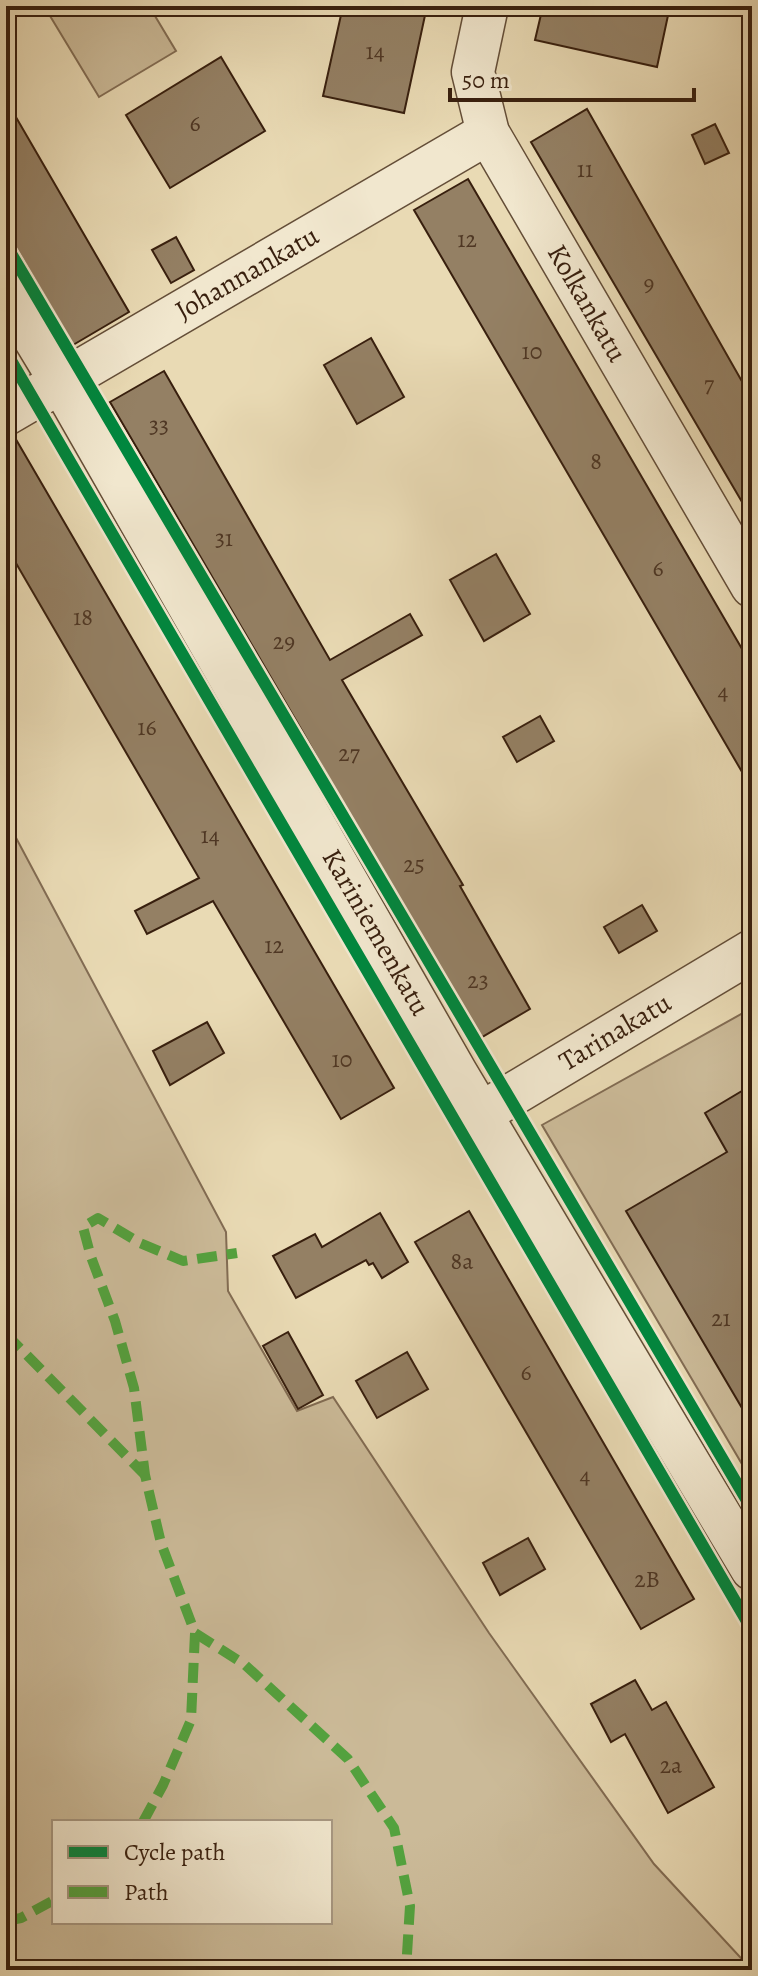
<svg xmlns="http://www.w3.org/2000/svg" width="758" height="1976" font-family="Alegreya,serif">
  <rect width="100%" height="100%" fill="#e9dab4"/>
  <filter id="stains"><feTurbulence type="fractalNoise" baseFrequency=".0025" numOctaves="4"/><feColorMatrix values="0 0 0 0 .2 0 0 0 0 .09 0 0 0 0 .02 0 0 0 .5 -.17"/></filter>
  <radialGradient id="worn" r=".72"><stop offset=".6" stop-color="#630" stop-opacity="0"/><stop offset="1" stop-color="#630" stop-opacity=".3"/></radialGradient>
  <!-- green -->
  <g fill="#cbba98" stroke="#826c53" stroke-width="2" fill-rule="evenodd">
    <path d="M 44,6 L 149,6 L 176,51 L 99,97 Z"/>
    <path d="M 6,819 L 226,1232 L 228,1291 L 297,1411 L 333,1397 L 489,1633 L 654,1864 L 752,1970 L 6,1970 ZM 54,1822 L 330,1822 L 330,1922 L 54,1922 Z"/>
    <path d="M 752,1008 L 752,1481 L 542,1125 Z"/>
  </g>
  <!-- building -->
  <g fill="#948064" stroke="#381f0e" stroke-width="2">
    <path d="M 343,6 L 427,6 L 404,113 L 323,96 Z"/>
    <path d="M 543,6 L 670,6 L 657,67 L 535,40 Z"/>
    <path d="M 221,57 L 265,131 L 170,188 L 126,115 Z"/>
    <path d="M 6,100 L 129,312 L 73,345 L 6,230 Z"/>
    <path d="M 587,109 L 752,399 L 752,519 L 531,142 Z"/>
    <path d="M 715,124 L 729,153 L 705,164 L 692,135 Z"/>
    <path d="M 468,179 L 752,666 L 752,789 L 414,210 Z"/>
    <path d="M 176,237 L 194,270 L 171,283 L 152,250 Z"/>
    <path d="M 371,338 L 404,397 L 357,424 L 324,365 Z"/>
    <path d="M 164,371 L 330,660 L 410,614 L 422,635 L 342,680 L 463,885 L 460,886 L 530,1009 L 477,1040 L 301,729 L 110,402 Z"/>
    <path d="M 14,436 L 394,1088 L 341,1119 L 213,901 L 147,934 L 135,911 L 199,878 L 6,546 L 6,438 Z"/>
    <path d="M 496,554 L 530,614 L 484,641 L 450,580 Z"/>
    <path d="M 540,716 L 554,741 L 517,762 L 503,737 Z"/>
    <path d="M 642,905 L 657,931 L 619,953 L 604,927 Z"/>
    <path d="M 207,1022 L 224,1053 L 170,1085 L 153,1051 Z"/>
    <path d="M 752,1085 L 752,1425 L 626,1211 L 727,1152 L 705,1113 Z"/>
    <path d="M 469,1211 L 694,1599 L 641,1629 L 415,1242 Z"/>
    <path d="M 380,1213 L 408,1262 L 382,1278 L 373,1263 L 369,1265 L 366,1260 L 296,1298 L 273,1256 L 315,1234 L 322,1247 Z"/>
    <path d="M 288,1332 L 323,1395 L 298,1409 L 263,1346 Z"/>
    <path d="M 407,1352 L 428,1389 L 377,1418 L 356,1381 Z"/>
    <path d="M 528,1538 L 545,1569 L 500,1595 L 483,1563 Z"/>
    <path d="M 635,1680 L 652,1710 L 666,1702 L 714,1787 L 668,1813 L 625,1734 L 611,1742 L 591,1704 Z"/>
  </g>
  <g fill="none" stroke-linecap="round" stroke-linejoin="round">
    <defs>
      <g id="minor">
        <path d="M 487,6 L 473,72 L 488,133 L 752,586"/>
        <path d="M 6,291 L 61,382 L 456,1073 L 752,1569"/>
        <path d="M 6,414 L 488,133"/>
        <path d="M 480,1114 L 752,951"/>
      </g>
    </defs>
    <!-- minor casing -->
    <use href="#minor" stroke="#644e38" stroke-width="45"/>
    <!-- minor -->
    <use href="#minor" stroke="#f1e7ce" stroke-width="42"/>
    <!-- quiet -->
    <g stroke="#53a23e" stroke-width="10" stroke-dasharray="20 10" stroke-linecap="butt">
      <path d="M 6,1334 L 145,1475"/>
      <path d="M 195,1633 L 244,1664 L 348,1759 L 394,1828 L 410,1906 L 406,1970"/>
      <path d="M 143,1822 L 163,1785 L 191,1720 L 195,1633 L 161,1543 L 145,1475 L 134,1388 L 115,1321 L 91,1257 L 83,1227 L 98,1218 L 140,1243 L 183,1261 L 237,1253"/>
      <path d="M 6,1921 L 21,1918 L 54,1900"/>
    </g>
    <defs>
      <g id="cycleway">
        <path d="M 6,245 L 752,1509"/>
        <path d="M 6,352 L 752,1630"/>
      </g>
    </defs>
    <!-- cycleway casing -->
    <use href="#cycleway" stroke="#f1e7ce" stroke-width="17"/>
    <!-- cycleway -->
    <use href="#cycleway" stroke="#00873e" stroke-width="12"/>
  </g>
  <g text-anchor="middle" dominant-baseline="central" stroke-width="7" stroke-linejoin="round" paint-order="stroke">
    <!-- number labels -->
    <g font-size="24" fill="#4f3724">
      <text x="375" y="51">14</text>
      <text x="195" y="123">6</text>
      <text x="585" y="169">11</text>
      <text x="467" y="239">12</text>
      <text x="649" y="283">9</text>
      <text x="532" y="351">10</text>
      <text x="709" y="384">7</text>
      <text x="159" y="425">33</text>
      <text x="596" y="461">8</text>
      <text x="224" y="538">31</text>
      <text x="658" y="568">6</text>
      <text x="83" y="617">18</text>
      <text x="284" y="641">29</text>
      <text x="723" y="691">4</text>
      <text x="147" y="727">16</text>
      <text x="349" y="753">27</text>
      <text x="210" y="835">14</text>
      <text x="414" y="864">25</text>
      <text x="274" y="945">12</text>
      <text x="478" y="980">23</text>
      <text x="342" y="1059">10</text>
      <text x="462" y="1261">8a</text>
      <text x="721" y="1318">21</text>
      <text x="526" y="1372">6</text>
      <text x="585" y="1475">4</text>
      <text x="647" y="1579">2B</text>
      <text x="671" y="1765">2a</text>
    </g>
    <!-- street labels -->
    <g font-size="28" fill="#381f0e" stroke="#f1e7ce">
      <text transform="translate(247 273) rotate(-30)">Johannankatu</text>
      <text transform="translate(587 303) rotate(60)">Kolkankatu</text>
      <text transform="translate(376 932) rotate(60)">Kariniemenkatu</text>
      <text transform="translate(615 1032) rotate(-31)">Tarinakatu</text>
    </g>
  </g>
  <!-- margin -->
  <rect width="758" height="1976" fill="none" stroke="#e9dab4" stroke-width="32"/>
  <rect x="8" y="8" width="742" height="1960" fill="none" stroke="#381f0e" stroke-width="4"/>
  <rect x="16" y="16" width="726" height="1944" fill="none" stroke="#381f0e" stroke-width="2"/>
  <!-- legend -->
  <rect x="52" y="1820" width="280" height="104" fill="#f1e7ce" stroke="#a79781" stroke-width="2"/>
  <rect x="68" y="1846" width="40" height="12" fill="#00873e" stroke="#a79781" stroke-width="2"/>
  <text x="124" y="1860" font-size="24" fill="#381f0e">Cycle path</text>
  <rect x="68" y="1886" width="40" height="12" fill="#53a23e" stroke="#a79781" stroke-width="2"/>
  <text x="124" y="1900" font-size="24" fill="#381f0e">Path</text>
  <!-- scale -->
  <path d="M450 88v12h244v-12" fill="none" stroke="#381f0e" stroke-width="4"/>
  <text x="462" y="88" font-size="24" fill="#381f0e" stroke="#f1e7ce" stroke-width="6" paint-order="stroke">50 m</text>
  <rect width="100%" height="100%" filter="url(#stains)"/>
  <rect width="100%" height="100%" fill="url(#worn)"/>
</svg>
